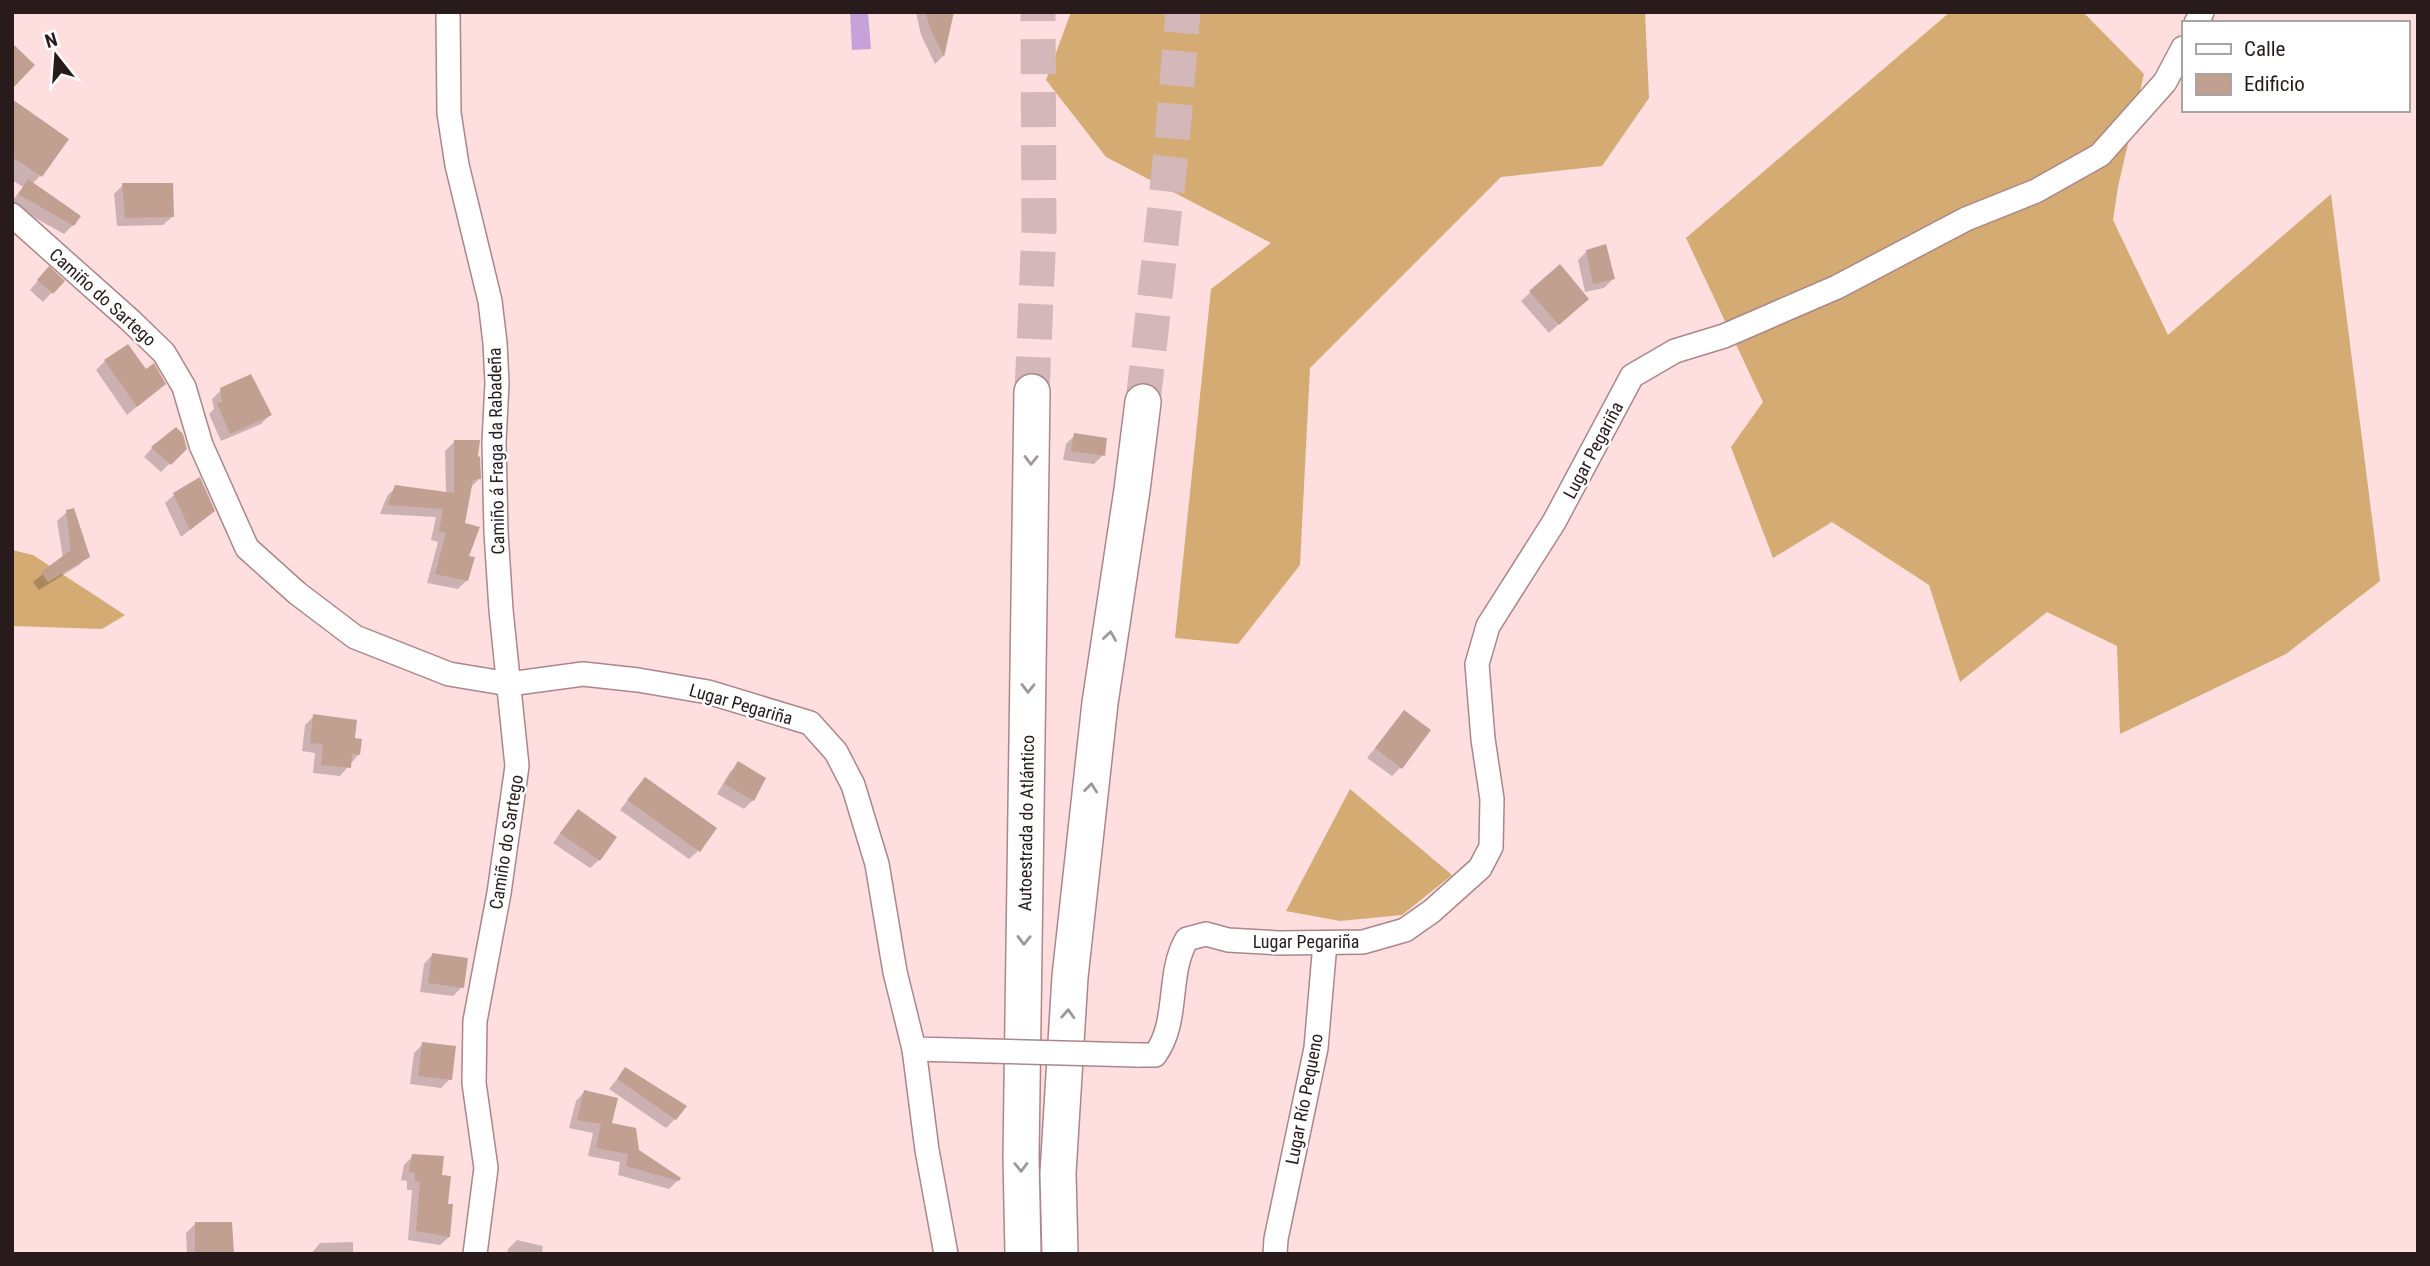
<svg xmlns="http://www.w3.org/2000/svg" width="2430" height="1266" font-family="'Roboto Condensed',sans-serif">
  <rect width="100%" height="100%" fill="#ffdedf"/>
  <!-- forest -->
  <g fill="#d4ac73">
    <path d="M 1071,12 L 1645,12 L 1649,98 L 1602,166 L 1501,177 L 1310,368 L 1300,565 L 1238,644 L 1175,638 L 1211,289 L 1271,243 L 1106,157 L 1046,80 Z"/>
    <path d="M 1950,12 L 2083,12 L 2144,74 L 2118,187 L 2113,220 L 2168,335 L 2331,194 L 2380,581 L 2286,654 L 2120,734 L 2117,646 L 2047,612 L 1960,682 L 1929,585 L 1832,522 L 1773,558 L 1731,447 L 1763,402 L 1686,238 Z"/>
    <path d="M 12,550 L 33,555 L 125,615 L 102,629 L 12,626 Z"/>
    <path d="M 1350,789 L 1452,875 L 1402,915 L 1340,921 L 1286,911 Z"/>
  </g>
  <!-- water -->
  <path fill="#c5a2da" d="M 850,12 L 868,12 L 871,49 L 852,50 Z"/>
  <!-- shadow -->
  <g fill="#0003">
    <path d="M 916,12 L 953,12 L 943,56 L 935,64 L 921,35 Z"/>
    <path d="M 12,126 L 40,176 L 32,184 L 73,225 L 64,234 L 12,205 L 12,201 L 23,187 L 12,180 Z"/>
    <path d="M 123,185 L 172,217 L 163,225 L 117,226 L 114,194 Z"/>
    <path d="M 1587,251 L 1613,279 L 1604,288 L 1585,292 L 1578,260 Z"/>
    <path d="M 1559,266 L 1577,307 L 1549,333 L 1521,301 Z"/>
    <path d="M 40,278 L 62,281 L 43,302 L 30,290 Z"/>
    <path d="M 105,361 L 146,371 L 164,384 L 127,415 L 96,370 Z"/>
    <path d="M 221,390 L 270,415 L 261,424 L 221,441 L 209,414 L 214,409 L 212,399 Z"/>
    <path d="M 1075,435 L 1103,455 L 1094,464 L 1063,460 L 1066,444 Z"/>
    <path d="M 454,442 L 476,458 L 479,479 L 470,488 L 463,524 L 467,557 L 467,580 L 458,589 L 427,583 L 438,542 L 431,540 L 436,517 L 380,514 L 387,496 L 396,487 L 446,493 L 445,451 Z"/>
    <path d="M 152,448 L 185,448 L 161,472 L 144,457 Z"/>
    <path d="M 174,495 L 213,511 L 181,537 L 165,503 Z"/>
    <path d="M 67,512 L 88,556 L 79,565 L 39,590 L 33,582 L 63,558 L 57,521 Z"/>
    <path d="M 1404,712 L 1401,767 L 1392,776 L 1367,758 Z"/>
    <path d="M 314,716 L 353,740 L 359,754 L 340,776 L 313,773 L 315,753 L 302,751 L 305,725 Z"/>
    <path d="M 739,764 L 753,800 L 744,809 L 717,794 L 730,772 Z"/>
    <path d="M 637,788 L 698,851 L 689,859 L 620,810 Z"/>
    <path d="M 570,820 L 599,860 L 590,868 L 553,843 Z"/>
    <path d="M 432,955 L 462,987 L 453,996 L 420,992 L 424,964 Z"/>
    <path d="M 423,1044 L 450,1079 L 441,1088 L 410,1084 L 414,1053 Z"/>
    <path d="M 625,1069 L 675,1119 L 666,1128 L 609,1089 Z"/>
    <path d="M 584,1092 L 610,1124 L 637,1151 L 678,1180 L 669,1189 L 618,1175 L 620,1162 L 588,1156 L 593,1133 L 569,1128 L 576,1101 Z"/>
    <path d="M 413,1156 L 440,1177 L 446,1205 L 449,1237 L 440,1245 L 408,1240 L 412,1190 L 407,1190 L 407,1181 L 401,1180 L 404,1165 Z"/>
    <path d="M 195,1224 L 232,1254 L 187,1254 L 186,1233 Z"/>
    <path d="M 517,1240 L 543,1246 L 542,1254 L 507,1254 L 508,1249 Z"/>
    <path d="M 353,1242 L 353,1254 L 311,1254 L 320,1243 Z"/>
  </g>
  <!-- building -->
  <g fill="#c2a091">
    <path d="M 926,12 L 954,12 L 944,57 L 929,26 Z"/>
    <path d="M 12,43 L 35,65 L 12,89 Z"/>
    <path d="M 12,99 L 69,139 L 42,177 L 12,157 Z"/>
    <path d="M 28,179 L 81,216 L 74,226 L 18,194 Z"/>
    <path d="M 122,183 L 173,183 L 174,217 L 125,218 Z"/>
    <path d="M 1606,244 L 1615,279 L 1593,284 L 1586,250 Z"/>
    <path d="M 1560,264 L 1589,299 L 1559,325 L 1529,291 Z"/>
    <path d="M 49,266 L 65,281 L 53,294 L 37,280 Z"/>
    <path d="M 128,344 L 146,369 L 154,363 L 166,384 L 137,407 L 104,360 Z"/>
    <path d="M 251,374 L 272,415 L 230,434 L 217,403 L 222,402 L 220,388 Z"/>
    <path d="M 176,427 L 183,434 L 187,449 L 171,465 L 151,447 Z"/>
    <path d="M 1074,433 L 1107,438 L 1105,456 L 1071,451 Z"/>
    <path d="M 454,440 L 480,440 L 478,456 L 480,457 L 481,479 L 473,480 L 465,523 L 480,527 L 469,556 L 475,557 L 468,581 L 435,574 L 446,533 L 439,531 L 443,509 L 387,505 L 395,485 L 454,493 Z"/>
    <path d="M 200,477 L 215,511 L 190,530 L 173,493 Z"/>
    <path d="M 74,508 L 90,557 L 48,582 L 41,572 L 71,550 L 66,510 Z"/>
    <path d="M 1404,710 L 1431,730 L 1402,769 L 1375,748 Z"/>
    <path d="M 313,714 L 357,720 L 355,738 L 362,739 L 360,755 L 352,754 L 351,768 L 321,765 L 323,744 L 310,743 Z"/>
    <path d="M 738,761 L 766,778 L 754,801 L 724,784 Z"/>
    <path d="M 645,777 L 717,828 L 700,852 L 627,800 Z"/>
    <path d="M 578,809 L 617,837 L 600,861 L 560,833 Z"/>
    <path d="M 432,953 L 468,958 L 464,988 L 428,983 Z"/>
    <path d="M 422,1042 L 456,1046 L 452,1080 L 418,1076 Z"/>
    <path d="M 625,1067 L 687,1106 L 676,1120 L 617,1079 Z"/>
    <path d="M 584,1090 L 618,1098 L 612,1123 L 636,1128 L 639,1150 L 681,1178 L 679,1181 L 626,1166 L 628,1154 L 596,1148 L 601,1124 L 577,1120 Z"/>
    <path d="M 412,1154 L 444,1156 L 442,1175 L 451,1176 L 448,1204 L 453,1204 L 450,1237 L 416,1231 L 420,1182 L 415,1181 L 415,1173 L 409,1172 Z"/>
    <path d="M 195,1222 L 232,1222 L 234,1254 L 195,1254 Z"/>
  </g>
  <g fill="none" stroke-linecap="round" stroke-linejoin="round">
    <!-- highway-tunnel -->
    <g stroke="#d4b7b8" stroke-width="35" stroke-dasharray="35 18" stroke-linecap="butt">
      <path d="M 1032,392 L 1039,230 L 1038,12"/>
      <path d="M 1143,402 L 1171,154 L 1183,12"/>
    </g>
    <defs>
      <g id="minor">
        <path d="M 448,12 L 449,113 L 457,165 L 490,301 L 495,343 L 497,383 L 494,442 L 496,532 L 501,610 L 517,766 L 499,893 L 475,1021 L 474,1083 L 486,1168 L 475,1254"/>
        <path d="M 2196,23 L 2202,12"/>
        <path d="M 12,215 L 131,321 L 164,353 L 184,387 L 201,445 L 247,548 L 297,593 L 355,637 L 449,674 L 509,684 L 583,674 L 638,680 L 708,692 L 810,723 L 836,752 L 853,785 L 877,864 L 895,972 L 914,1049 L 953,1050"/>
        <path d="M 914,1049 L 927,1150 L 946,1254"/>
        <path d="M 1137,1055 L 1155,1055 C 1180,1021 1166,974 1187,939 L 1206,934 L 1228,940 L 1279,943 L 1363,942 L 1405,930 L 1432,911 L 1480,868 L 1491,847 L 1492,799 L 1483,739 L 1477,664 L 1488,626 L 1554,522 L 1632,376 L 1675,351 L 1724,336 L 1837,287 L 1966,219 L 2036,191 L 2100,155 L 2165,82 L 2183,48"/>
        <path d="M 1275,1254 L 1276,1239 L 1316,1048 L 1325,943"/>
      </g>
      <g id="highway">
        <path d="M 1023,1254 L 1021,1157 L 1032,392"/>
        <path d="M 1060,1254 L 1058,1173 L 1070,977 L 1100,703 L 1132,490 L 1143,402"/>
      </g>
    </defs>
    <!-- minor casing -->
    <use href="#minor" stroke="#ac8689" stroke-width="26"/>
    <!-- highway casing -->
    <use href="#highway" stroke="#ac8689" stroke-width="38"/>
    <!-- minor -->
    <use href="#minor" stroke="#fff" stroke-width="23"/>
    <!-- highway -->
    <use href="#highway" stroke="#fff" stroke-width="35"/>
    <defs>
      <path id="minor-bridge" d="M 953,1050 L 1137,1055"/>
    </defs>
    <!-- minor-bridge casing -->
    <use href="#minor-bridge" stroke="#ac8689" stroke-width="26" stroke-linecap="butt"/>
    <!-- minor-bridge -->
    <use href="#minor-bridge" stroke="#fff" stroke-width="23"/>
  </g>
  <!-- one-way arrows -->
  <defs><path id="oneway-chevron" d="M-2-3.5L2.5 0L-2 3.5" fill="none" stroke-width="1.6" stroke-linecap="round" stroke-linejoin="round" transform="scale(1.75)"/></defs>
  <g stroke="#9f9899">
    <use href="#oneway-chevron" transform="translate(1031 460) rotate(91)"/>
    <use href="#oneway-chevron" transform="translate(1110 636) rotate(-81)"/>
    <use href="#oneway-chevron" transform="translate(1028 688) rotate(91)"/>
    <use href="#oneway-chevron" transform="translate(1091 788) rotate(-84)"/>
    <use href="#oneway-chevron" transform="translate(1024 940) rotate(91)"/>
    <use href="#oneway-chevron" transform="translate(1068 1014) rotate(-87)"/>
    <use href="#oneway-chevron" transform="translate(1021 1167) rotate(89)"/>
  </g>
  <g text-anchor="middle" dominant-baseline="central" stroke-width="5" stroke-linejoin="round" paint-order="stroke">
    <!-- street labels -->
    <g font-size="18" fill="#291b1c" stroke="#fff">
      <text transform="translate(103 297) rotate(42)">Camiño do Sartego</text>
      <text transform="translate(1593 450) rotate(-62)">Lugar Pegariña</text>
      <text transform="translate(496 451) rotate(-91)">Camiño á Fraga da Rabadeña</text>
      <text transform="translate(741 704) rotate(16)">Lugar Pegariña</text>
      <text transform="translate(1026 823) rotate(-89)">Autoestrada do Atlántico</text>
      <text transform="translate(506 842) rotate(-81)">Camiño do Sartego</text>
      <text x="1306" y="941">Lugar Pegariña</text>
      <text transform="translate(1304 1099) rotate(-79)">Lugar Río Pequeno</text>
    </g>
  </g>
  <!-- border -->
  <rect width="2430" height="1266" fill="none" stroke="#291b1c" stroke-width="28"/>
  <!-- legend -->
  <rect x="2182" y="21" width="228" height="91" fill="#ffffff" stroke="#a9a4a4" stroke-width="2"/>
  <rect x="2196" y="44" width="35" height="10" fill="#ffffff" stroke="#a9a4a4" stroke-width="2"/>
  <text x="2244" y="56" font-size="21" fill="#291b1c">Calle</text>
  <rect x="2196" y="74" width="35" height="21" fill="#c2a091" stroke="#a9a4a4" stroke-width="2"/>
  <text x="2244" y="91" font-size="21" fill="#291b1c">Edificio</text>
  <!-- north arrow -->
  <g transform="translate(56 56) rotate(343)" stroke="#ffffff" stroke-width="5" paint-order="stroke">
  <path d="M0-5L12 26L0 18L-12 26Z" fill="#291b1c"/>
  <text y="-10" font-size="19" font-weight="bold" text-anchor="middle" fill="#291b1c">N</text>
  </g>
</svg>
